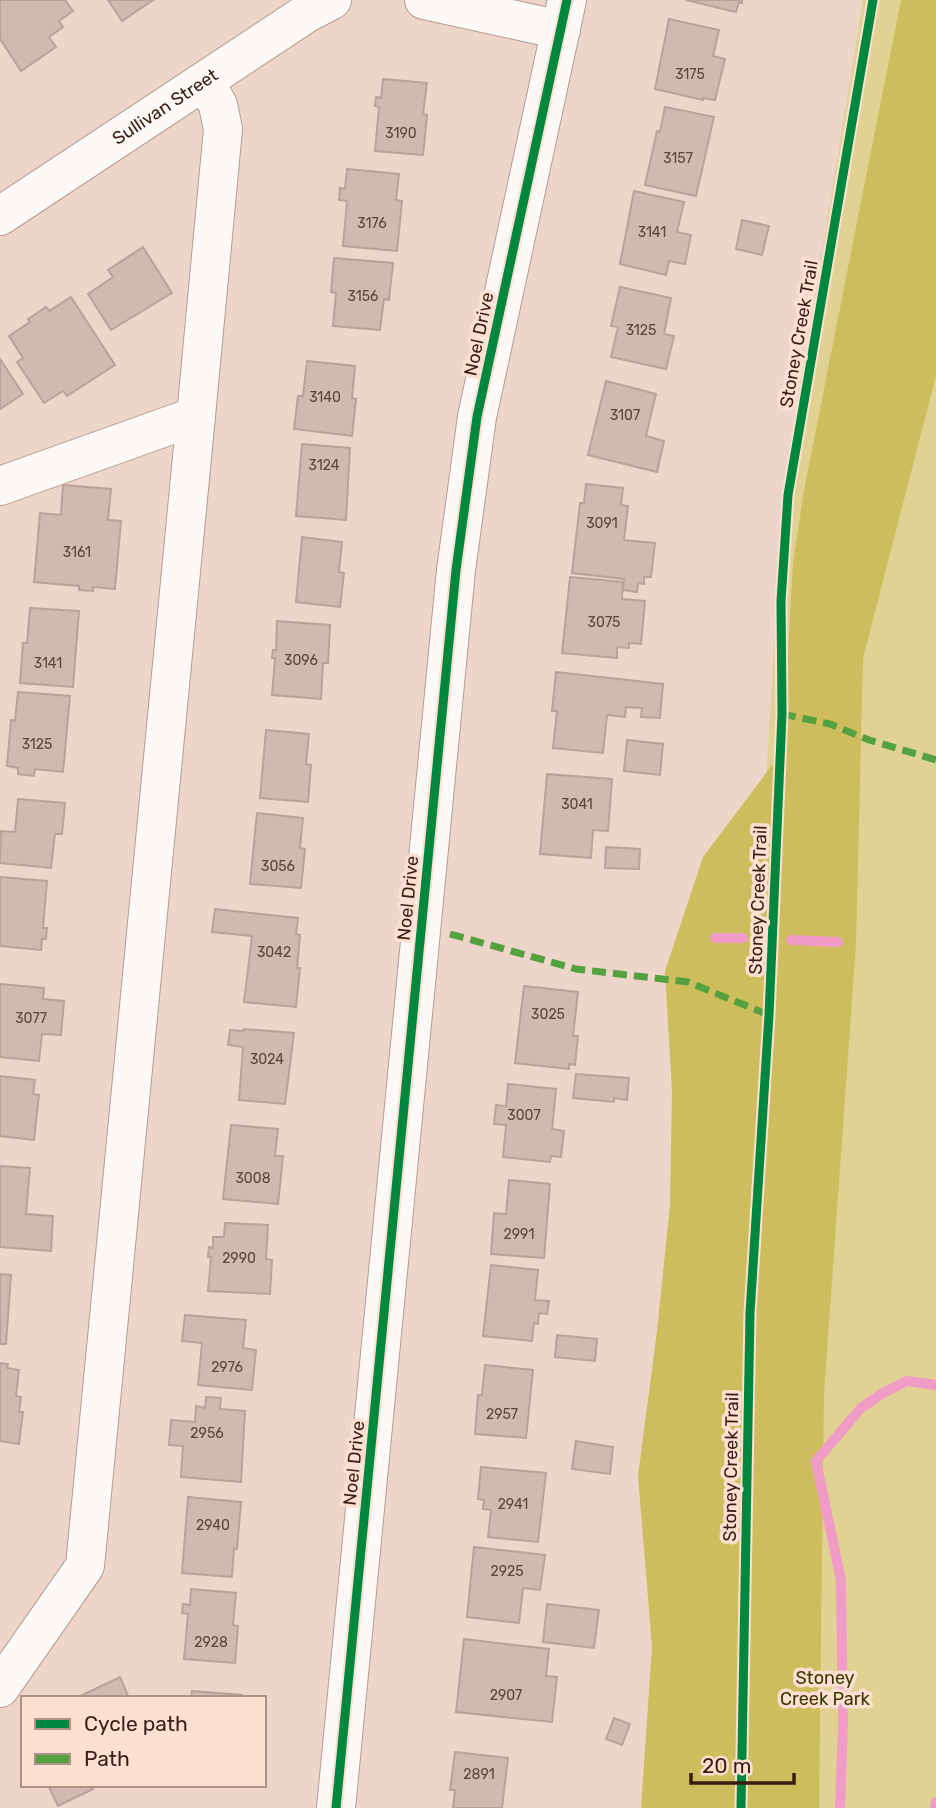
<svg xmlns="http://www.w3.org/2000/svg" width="936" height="1808" font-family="Rubik,sans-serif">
  <rect width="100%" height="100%" fill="#edd5c9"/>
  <!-- green -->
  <path fill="#e1d294" d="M 863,0 L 936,0 L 936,1808 L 714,1808 L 712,1690 L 783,494 Z"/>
  <!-- forest -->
  <path fill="#cdbd5c" d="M 901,0 L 936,0 L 936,376 L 863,658 L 856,944 L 824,1393 L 819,1808 L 641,1808 L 652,1647 L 638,1476 L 657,1331 L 670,1205 L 672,1091 L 665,971 L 703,857 L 782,752 L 793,564 L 804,490 Z"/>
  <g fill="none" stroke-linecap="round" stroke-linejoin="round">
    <!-- stream -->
    <g stroke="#f09cc6" stroke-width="10">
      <path d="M 715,938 L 743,938"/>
      <path d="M 791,940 L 838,942"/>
      <path d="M 840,1808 L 843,1725 L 841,1580 L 816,1461 L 861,1408 L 883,1393 L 907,1381 L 936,1385"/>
      <path d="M 935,1808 L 936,1802"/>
    </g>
  </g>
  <!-- building -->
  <g fill="#d2b8b2" stroke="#baa19b" stroke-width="2">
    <path d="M 0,0 L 65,0 L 73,11 L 59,21 L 63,27 L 49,37 L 56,47 L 21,71 L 0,39 Z"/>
    <path d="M 108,0 L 153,0 L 122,21 Z"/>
    <path d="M 686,0 L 742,0 L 742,3 L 739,2 L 736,12 Z"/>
    <path d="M 669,19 L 719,30 L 713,56 L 725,59 L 715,100 L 703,98 L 703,100 L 655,89 Z"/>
    <path d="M 383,79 L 427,83 L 423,114 L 427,115 L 423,155 L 375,151 L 379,107 L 375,106 L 376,97 L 381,98 Z"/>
    <path d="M 665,107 L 714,117 L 696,196 L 645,185 L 657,131 L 660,132 Z"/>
    <path d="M 347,169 L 399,174 L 396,200 L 402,201 L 397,251 L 343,246 L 347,201 L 339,200 L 340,188 L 345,189 Z"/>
    <path d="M 634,191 L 684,202 L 677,232 L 691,235 L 685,264 L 669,261 L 666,275 L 620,264 Z"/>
    <path d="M 742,220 L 769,226 L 762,255 L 736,249 Z"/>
    <path d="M 143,247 L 172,293 L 111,330 L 88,294 L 113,277 L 108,270 Z"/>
    <path d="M 334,258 L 393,263 L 389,300 L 384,299 L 380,330 L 333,326 L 336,293 L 331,292 Z"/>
    <path d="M 620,287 L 671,298 L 664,334 L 674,336 L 666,369 L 611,357 L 618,327 L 611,326 Z"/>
    <path d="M 71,297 L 115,365 L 67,396 L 63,391 L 44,403 L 17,362 L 23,358 L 9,336 L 30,322 L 28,319 L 46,307 L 49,311 Z"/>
    <path d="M 0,359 L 23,394 L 0,409 Z"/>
    <path d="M 307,361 L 355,366 L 352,398 L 356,399 L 352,436 L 294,429 L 298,396 L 303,396 Z"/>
    <path d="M 606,381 L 656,394 L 646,436 L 664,441 L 657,472 L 588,455 Z"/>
    <path d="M 302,444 L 350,448 L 346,520 L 296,516 Z"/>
    <path d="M 586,484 L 623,488 L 621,505 L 628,506 L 624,540 L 655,543 L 651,577 L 644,577 L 644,584 L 638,583 L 637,592 L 623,590 L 624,579 L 572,573 L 580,503 L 584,503 Z"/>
    <path d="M 63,485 L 111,489 L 108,520 L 121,521 L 115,589 L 93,587 L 93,591 L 79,590 L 79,586 L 34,582 L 40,513 L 61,515 Z"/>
    <path d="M 302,537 L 342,542 L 339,572 L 344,573 L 340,607 L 296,602 Z"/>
    <path d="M 570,577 L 623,582 L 622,599 L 645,601 L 641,644 L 629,643 L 629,648 L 617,647 L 617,658 L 562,653 Z"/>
    <path d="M 30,608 L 79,611 L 73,687 L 20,683 L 23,643 L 27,643 Z"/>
    <path d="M 277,621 L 330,625 L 328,663 L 323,663 L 321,699 L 272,695 L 275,658 L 272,658 L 273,650 L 276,650 Z"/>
    <path d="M 556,672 L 663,684 L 660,718 L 641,717 L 642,708 L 626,707 L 625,717 L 607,715 L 603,753 L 553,748 L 557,711 L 552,711 Z"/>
    <path d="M 18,692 L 70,696 L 63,772 L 35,769 L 34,776 L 18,774 L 18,768 L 7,766 L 11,720 L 15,721 Z"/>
    <path d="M 266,730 L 309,734 L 306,764 L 311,765 L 308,802 L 260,798 Z"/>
    <path d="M 627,740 L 663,744 L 660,775 L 624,771 Z"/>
    <path d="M 547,774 L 612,779 L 608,831 L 593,830 L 591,858 L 540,854 Z"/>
    <path d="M 18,799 L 65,803 L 62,834 L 55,834 L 51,868 L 0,863 L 1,831 L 15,832 Z"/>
    <path d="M 257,813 L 303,818 L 300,848 L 305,849 L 301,888 L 250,884 Z"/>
    <path d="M 606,847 L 640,849 L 639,869 L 605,868 Z"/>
    <path d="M 0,877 L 47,881 L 43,928 L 47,928 L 46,939 L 42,939 L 41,950 L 0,946 Z"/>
    <path d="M 215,909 L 298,918 L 296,934 L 300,935 L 297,968 L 300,968 L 296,1007 L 244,1002 L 252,936 L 212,932 Z"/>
    <path d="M 0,984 L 44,988 L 43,999 L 64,1001 L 61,1035 L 42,1034 L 39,1061 L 0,1057 Z"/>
    <path d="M 524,986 L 578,992 L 573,1036 L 578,1036 L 575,1065 L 569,1064 L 569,1069 L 515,1063 Z"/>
    <path d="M 244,1029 L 294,1033 L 285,1104 L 239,1100 L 243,1047 L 228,1045 L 230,1030 L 243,1031 Z"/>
    <path d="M 576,1074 L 629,1078 L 627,1100 L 614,1098 L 614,1102 L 573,1098 Z"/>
    <path d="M 0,1076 L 35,1080 L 33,1094 L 39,1095 L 34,1140 L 0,1136 Z"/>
    <path d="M 508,1084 L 556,1089 L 552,1129 L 564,1131 L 561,1157 L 551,1156 L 550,1162 L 503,1157 L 506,1125 L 494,1124 L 496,1105 L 506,1106 Z"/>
    <path d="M 231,1125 L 278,1129 L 275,1156 L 283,1156 L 278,1204 L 223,1199 Z"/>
    <path d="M 0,1166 L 30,1168 L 26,1214 L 53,1216 L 51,1251 L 0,1247 Z"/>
    <path d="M 509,1180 L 550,1184 L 544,1258 L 491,1254 L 494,1213 L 506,1214 Z"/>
    <path d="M 225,1223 L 268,1225 L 266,1259 L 272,1260 L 270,1294 L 208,1291 L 211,1257 L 208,1257 L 209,1247 L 213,1248 L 213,1237 L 224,1237 Z"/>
    <path d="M 491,1265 L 538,1270 L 535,1300 L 549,1301 L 547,1314 L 539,1313 L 538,1324 L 534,1323 L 532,1341 L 483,1336 Z"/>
    <path d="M 0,1274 L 11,1275 L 6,1344 L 0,1344 Z"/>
    <path d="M 185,1315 L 246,1320 L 243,1348 L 256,1350 L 252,1390 L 198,1385 L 202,1343 L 182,1341 Z"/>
    <path d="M 557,1335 L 597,1339 L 595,1361 L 555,1357 Z"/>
    <path d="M 0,1363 L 8,1364 L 7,1368 L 19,1370 L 16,1396 L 21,1397 L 19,1412 L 23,1412 L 19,1444 L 0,1441 Z"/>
    <path d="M 485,1365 L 533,1370 L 526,1438 L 475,1434 L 478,1395 L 482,1395 Z"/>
    <path d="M 206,1397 L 221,1398 L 220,1409 L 245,1411 L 241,1482 L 181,1477 L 183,1446 L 169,1445 L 171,1420 L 195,1422 L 196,1406 L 205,1408 Z"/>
    <path d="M 576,1441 L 613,1447 L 610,1474 L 572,1469 Z"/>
    <path d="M 481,1467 L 546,1473 L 538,1542 L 488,1537 L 491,1510 L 483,1509 L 484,1500 L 478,1499 Z"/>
    <path d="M 188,1497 L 241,1502 L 237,1549 L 234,1548 L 232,1577 L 182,1573 Z"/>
    <path d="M 474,1547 L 545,1555 L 540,1590 L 523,1588 L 519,1623 L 467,1617 Z"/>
    <path d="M 191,1589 L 236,1593 L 233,1625 L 238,1626 L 235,1663 L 184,1659 L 188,1614 L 182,1613 L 183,1604 L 190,1605 Z"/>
    <path d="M 547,1604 L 599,1610 L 594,1648 L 543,1642 Z"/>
    <path d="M 464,1639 L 549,1649 L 546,1676 L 557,1677 L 552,1722 L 456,1712 Z"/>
    <path d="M 120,1677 L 129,1698 L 76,1698 Z"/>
    <path d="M 192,1691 L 242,1695 L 242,1698 L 191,1698 Z"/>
    <path d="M 614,1718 L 630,1724 L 622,1745 L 606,1739 Z"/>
    <path d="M 455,1752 L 508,1758 L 502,1808 L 453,1808 L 455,1790 L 450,1790 Z"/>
    <path d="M 48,1785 L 93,1785 L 91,1786 L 93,1789 L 58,1806 Z"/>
  </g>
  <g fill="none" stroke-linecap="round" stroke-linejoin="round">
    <defs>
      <g id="minor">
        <path d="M 424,0 L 561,30"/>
        <path id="s1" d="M 0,216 L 307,13 L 332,0"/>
        <path d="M 196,416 L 223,129 L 218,105 L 205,82"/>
        <path d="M 0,486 L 196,416 L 85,1566 L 0,1688"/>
        <path d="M 336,1808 L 456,570 L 477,417 L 567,0"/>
      </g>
    </defs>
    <!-- minor casing -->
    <use href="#minor" stroke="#b59d92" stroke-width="40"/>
    <!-- minor -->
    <use href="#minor" stroke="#fcf9f7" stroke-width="38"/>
    <!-- quiet -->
    <g stroke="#53a23f" stroke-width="7" stroke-dasharray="14 7" stroke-linecap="butt">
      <path d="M 782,714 L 830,724 L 869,740 L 936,760"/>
      <path d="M 450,934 L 576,969 L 688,982 L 769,1015"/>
    </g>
    <defs>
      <g id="cycleway">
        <path d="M 336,1808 L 456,570 L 477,417 L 567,0"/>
        <path d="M 741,1808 L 750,1313 L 769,1015 L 782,714 L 781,601 L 788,495 L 873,0"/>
      </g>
    </defs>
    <!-- cycleway casing -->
    <use href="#cycleway" stroke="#fee0d2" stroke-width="13"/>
    <!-- cycleway -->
    <use href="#cycleway" stroke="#00873e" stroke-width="9"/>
  </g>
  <g text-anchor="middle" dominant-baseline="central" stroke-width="7" stroke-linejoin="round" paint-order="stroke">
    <!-- number labels -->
    <g font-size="14" fill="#5f4438">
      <text x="690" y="74">3175</text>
      <text x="401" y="133">3190</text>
      <text x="678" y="158">3157</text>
      <text x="372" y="223">3176</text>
      <text x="652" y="232">3141</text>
      <text x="363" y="296">3156</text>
      <text x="641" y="330">3125</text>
      <text x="325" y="397">3140</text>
      <text x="625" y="415">3107</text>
      <text x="324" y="465">3124</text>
      <text x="602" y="523">3091</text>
      <text x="77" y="552">3161</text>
      <text x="604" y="622">3075</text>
      <text x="301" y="660">3096</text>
      <text x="48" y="663">3141</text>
      <text x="37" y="744">3125</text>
      <text x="577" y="804">3041</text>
      <text x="278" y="866">3056</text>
      <text x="274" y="952">3042</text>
      <text x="548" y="1014">3025</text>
      <text x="31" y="1018">3077</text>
      <text x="267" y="1059">3024</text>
      <text x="524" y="1115">3007</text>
      <text x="253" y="1178">3008</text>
      <text x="519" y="1234">2991</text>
      <text x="239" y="1258">2990</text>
      <text x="227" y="1367">2976</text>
      <text x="502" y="1414">2957</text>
      <text x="207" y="1433">2956</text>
      <text x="513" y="1504">2941</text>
      <text x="213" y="1525">2940</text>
      <text x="507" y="1571">2925</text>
      <text x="211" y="1642">2928</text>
      <text x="506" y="1695">2907</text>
      <text x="479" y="1774">2891</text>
    </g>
    <!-- street labels -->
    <g font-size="18" fill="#391d10" stroke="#fee0d2">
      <text stroke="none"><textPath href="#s1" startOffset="198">Sullivan Street</textPath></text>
      <text transform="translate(479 334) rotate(-78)">Noel Drive</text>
      <text transform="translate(799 334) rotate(-80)">Stoney Creek Trail</text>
      <text transform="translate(408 898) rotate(-84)">Noel Drive</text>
      <text transform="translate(758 900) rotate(-88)">Stoney Creek Trail</text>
      <text transform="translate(354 1463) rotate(-84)">Noel Drive</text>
      <text transform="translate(731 1467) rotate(-89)">Stoney Creek Trail</text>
    </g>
    <!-- park labels -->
    <g font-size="18" fill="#3c3700" stroke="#fee0d2">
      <text x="825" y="1678">Stoney<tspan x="825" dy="21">Creek Park</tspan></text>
    </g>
  </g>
  <!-- legend -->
  <rect x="21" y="1696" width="245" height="91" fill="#fee0d2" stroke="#af9284" stroke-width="2"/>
  <rect x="35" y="1719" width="35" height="10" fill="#00873e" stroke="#af9284" stroke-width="2"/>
  <text x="84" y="1731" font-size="21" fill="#391d10">Cycle path</text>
  <rect x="35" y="1754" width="35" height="10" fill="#53a23f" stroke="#af9284" stroke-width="2"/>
  <text x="84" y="1766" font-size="21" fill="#391d10">Path</text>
  <!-- scale -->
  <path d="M691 1773v10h103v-10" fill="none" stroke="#391d10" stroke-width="3.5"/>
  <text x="702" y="1773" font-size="21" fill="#391d10" stroke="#fee0d2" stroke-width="5" paint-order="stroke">20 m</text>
</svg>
